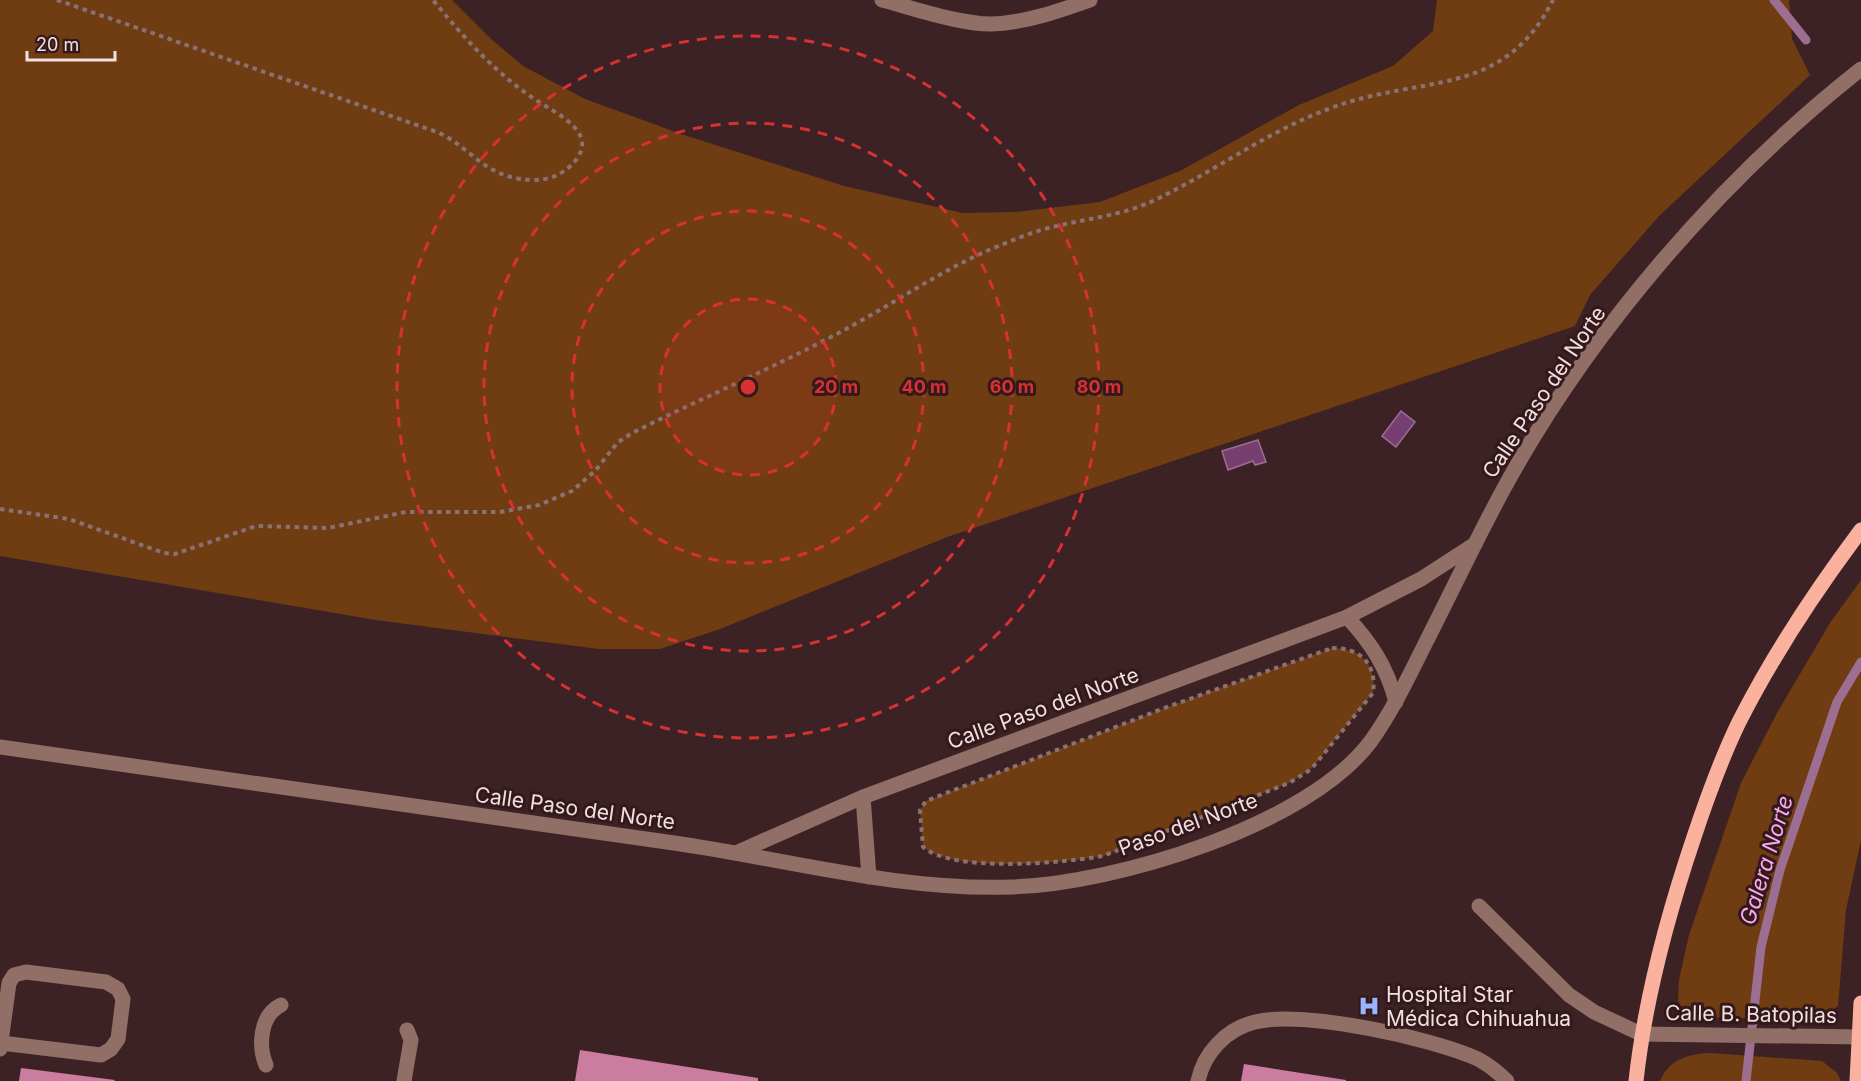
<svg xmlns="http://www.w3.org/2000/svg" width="1861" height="1081" font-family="Inter,sans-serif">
  <defs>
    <filter id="shadow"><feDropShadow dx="3.5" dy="6" stdDeviation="3" flood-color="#0009"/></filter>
  </defs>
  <rect width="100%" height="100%" fill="#3d2225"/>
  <!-- green -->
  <g fill="#703d12">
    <path d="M 0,0 L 452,0 L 490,38 L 523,66 L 585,99 L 684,135 L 844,186 L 963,213 L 1015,212 L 1100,202 L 1180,171 L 1299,105 L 1393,66 L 1433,31 L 1437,0 L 1789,0 L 1792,39 L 1810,75 L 1659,216 L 1590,295 L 1575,326 L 947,537 L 720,629 L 660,649 L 599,649 L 376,620 L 0,556 Z"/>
    <path d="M 1861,580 L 1861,840 L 1846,910 L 1838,1006 L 1820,1020 L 1701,1017 L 1684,1012 L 1678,1001 L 1679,980 L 1689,935 L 1741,783 L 1777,713 L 1830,623 Z"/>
    <path d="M 1332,648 C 1360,648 1377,663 1373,693 L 1318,761 L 1310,770 L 1289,783 L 1103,856 C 1063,863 953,873 923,847 L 920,810 L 926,801 L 1167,707 Z"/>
    <path d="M 1710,1053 L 1822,1061 L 1837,1073 L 1841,1081 L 1660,1081 C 1669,1059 1689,1054 1710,1053 Z"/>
  </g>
  <!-- water -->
  <g fill="#773f71" stroke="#9c6f92" stroke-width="1.5">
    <path d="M 1401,411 L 1415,422 L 1396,447 L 1382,436 Z"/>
    <path d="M 1258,440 L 1266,462 L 1255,465 L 1253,461 L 1228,470 L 1222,451 Z"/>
  </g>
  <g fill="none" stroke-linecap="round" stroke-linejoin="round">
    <!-- stream -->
    <g stroke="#9c6f92" stroke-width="9">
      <path d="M 1774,0 L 1806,40"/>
      <path d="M 1746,1081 L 1761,947 L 1780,870 L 1837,702 L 1861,662"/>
    </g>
  </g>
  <!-- building -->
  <g fill="#ca7d9e" filter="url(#shadow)">
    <path d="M 580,1050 L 758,1078 L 758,1081 L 575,1081 Z"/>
    <path d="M 1244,1064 L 1346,1080 L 1346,1081 L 1241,1081 Z"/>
    <path d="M 21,1068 L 115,1080 L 114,1081 L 19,1081 Z"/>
  </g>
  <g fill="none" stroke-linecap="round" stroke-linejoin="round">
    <!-- path -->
    <g stroke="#897174" stroke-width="4" stroke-dasharray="4.5 4.5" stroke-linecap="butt">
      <path d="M 57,0 L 437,132 C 463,143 479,167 507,176 C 524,181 548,183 564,171 C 573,165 584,153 582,141 C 578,123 553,111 539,102 C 497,75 464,38 433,0"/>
      <path d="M 0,509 L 69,519 L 164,553 L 175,554 L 256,526 L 328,528 L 406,512 L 500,512 L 539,505 L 572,491 L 595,471 L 618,442 L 634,432 C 708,395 785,363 857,323 C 902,298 941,271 989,250 C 1011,241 1033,231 1057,226 C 1090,218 1125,215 1157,199 C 1215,171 1268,131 1331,108 C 1421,74 1502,100 1553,0"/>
      <path d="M 1332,648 C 1360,648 1377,663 1373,693 L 1318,761 L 1310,770 L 1289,783 L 1103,856 C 1063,863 953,873 923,847 L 920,810 L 926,801 L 1167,707 Z"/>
    </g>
    <!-- minor -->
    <g stroke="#926f66" stroke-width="15">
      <path d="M 882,0 C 913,8 959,24 991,24 C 1025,23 1059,11 1090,0"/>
      <path d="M 1347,617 C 1371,643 1387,667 1396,702"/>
      <path d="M 0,747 C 225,780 450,811 674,843 C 786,859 898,891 1012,887 C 1114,884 1308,826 1371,741 C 1393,710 1409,676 1426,642 C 1452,591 1476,540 1503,490 C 1589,332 1720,180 1861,69"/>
      <path d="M 863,797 L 869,877"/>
      <path d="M 738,852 L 863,797 L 1347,617 L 1421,579 L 1475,544"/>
      <path d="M 1479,906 L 1569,995 L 1594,1012 L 1641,1034 L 1861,1037"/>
      <path d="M 0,1049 L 9,983 L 14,975 L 26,972 L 106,982 L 118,989 L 123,999 L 118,1039 L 111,1049 L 101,1055 L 1,1043"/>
      <path d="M 266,1065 C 258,1046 260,1015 281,1005"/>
      <path d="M 404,1081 L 411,1040 L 407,1030"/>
      <path d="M 1198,1081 C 1204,1053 1226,1029 1255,1022 C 1303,1010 1432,1038 1478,1059 C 1489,1065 1498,1072 1507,1081"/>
    </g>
    <!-- major -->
    <g stroke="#fab29f" stroke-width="15">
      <path d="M 1636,1081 C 1645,998 1667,917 1694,837 C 1707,798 1721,759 1739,722 C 1773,655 1816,590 1861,530"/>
      <path d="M 1857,1081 L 1861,1003"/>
    </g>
  </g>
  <!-- distance rings -->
  <circle cx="748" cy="387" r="88" fill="#d73131" fill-opacity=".12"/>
  <g fill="none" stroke="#d73131" stroke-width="3" stroke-dasharray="10 8">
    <circle cx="748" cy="387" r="88"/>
    <circle cx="748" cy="387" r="176"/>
    <circle cx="748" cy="387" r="264"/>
    <circle cx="748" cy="387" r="351"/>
  </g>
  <!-- icons -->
  <defs>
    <symbol id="hospital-bare" viewBox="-9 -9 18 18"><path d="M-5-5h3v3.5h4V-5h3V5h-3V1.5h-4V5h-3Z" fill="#98b5fd" stroke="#33191c" stroke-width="2.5" paint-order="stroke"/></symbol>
  </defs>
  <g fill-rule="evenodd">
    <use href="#hospital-bare" x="1354" y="991" width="30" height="30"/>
  </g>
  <g text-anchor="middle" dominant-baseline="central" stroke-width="6" stroke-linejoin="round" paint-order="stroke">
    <!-- street labels -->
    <g font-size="21" fill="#f2dfe0" stroke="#33191c">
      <text transform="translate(1544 392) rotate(-56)">Calle Paso del Norte</text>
      <text transform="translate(1043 708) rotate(-20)">Calle Paso del Norte</text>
      <text transform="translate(575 808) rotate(8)">Calle Paso del Norte</text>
      <text transform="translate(1188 824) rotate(-20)">Paso del Norte</text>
      <text transform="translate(1751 1014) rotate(1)">Calle B. Batopilas</text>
    </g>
    <!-- poi labels -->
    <g font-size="21" fill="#f2dfe0" stroke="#33191c" text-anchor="start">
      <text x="1386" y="994">Hospital Star<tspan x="1386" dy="24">Médica Chihuahua</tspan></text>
    </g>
    <!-- water labels -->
    <g font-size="22" font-style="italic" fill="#fba8f1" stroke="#33191c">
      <text transform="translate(1766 860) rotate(-73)">Galera Norte</text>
    </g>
  </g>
  <circle cx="748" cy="387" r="9" fill="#d73131" stroke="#33191c" stroke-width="3"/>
  <g font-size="18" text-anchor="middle" font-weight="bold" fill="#d73131" stroke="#33191c" stroke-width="6" stroke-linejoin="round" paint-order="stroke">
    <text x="836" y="393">20 m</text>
    <text x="924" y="393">40 m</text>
    <text x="1012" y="393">60 m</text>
    <text x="1099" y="393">80 m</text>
  </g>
  <!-- scale -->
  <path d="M27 51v9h88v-9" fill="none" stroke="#f2dfe0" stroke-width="3"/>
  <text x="36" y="51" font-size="18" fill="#f2dfe0" stroke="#33191c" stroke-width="4.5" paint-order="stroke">20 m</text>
</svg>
